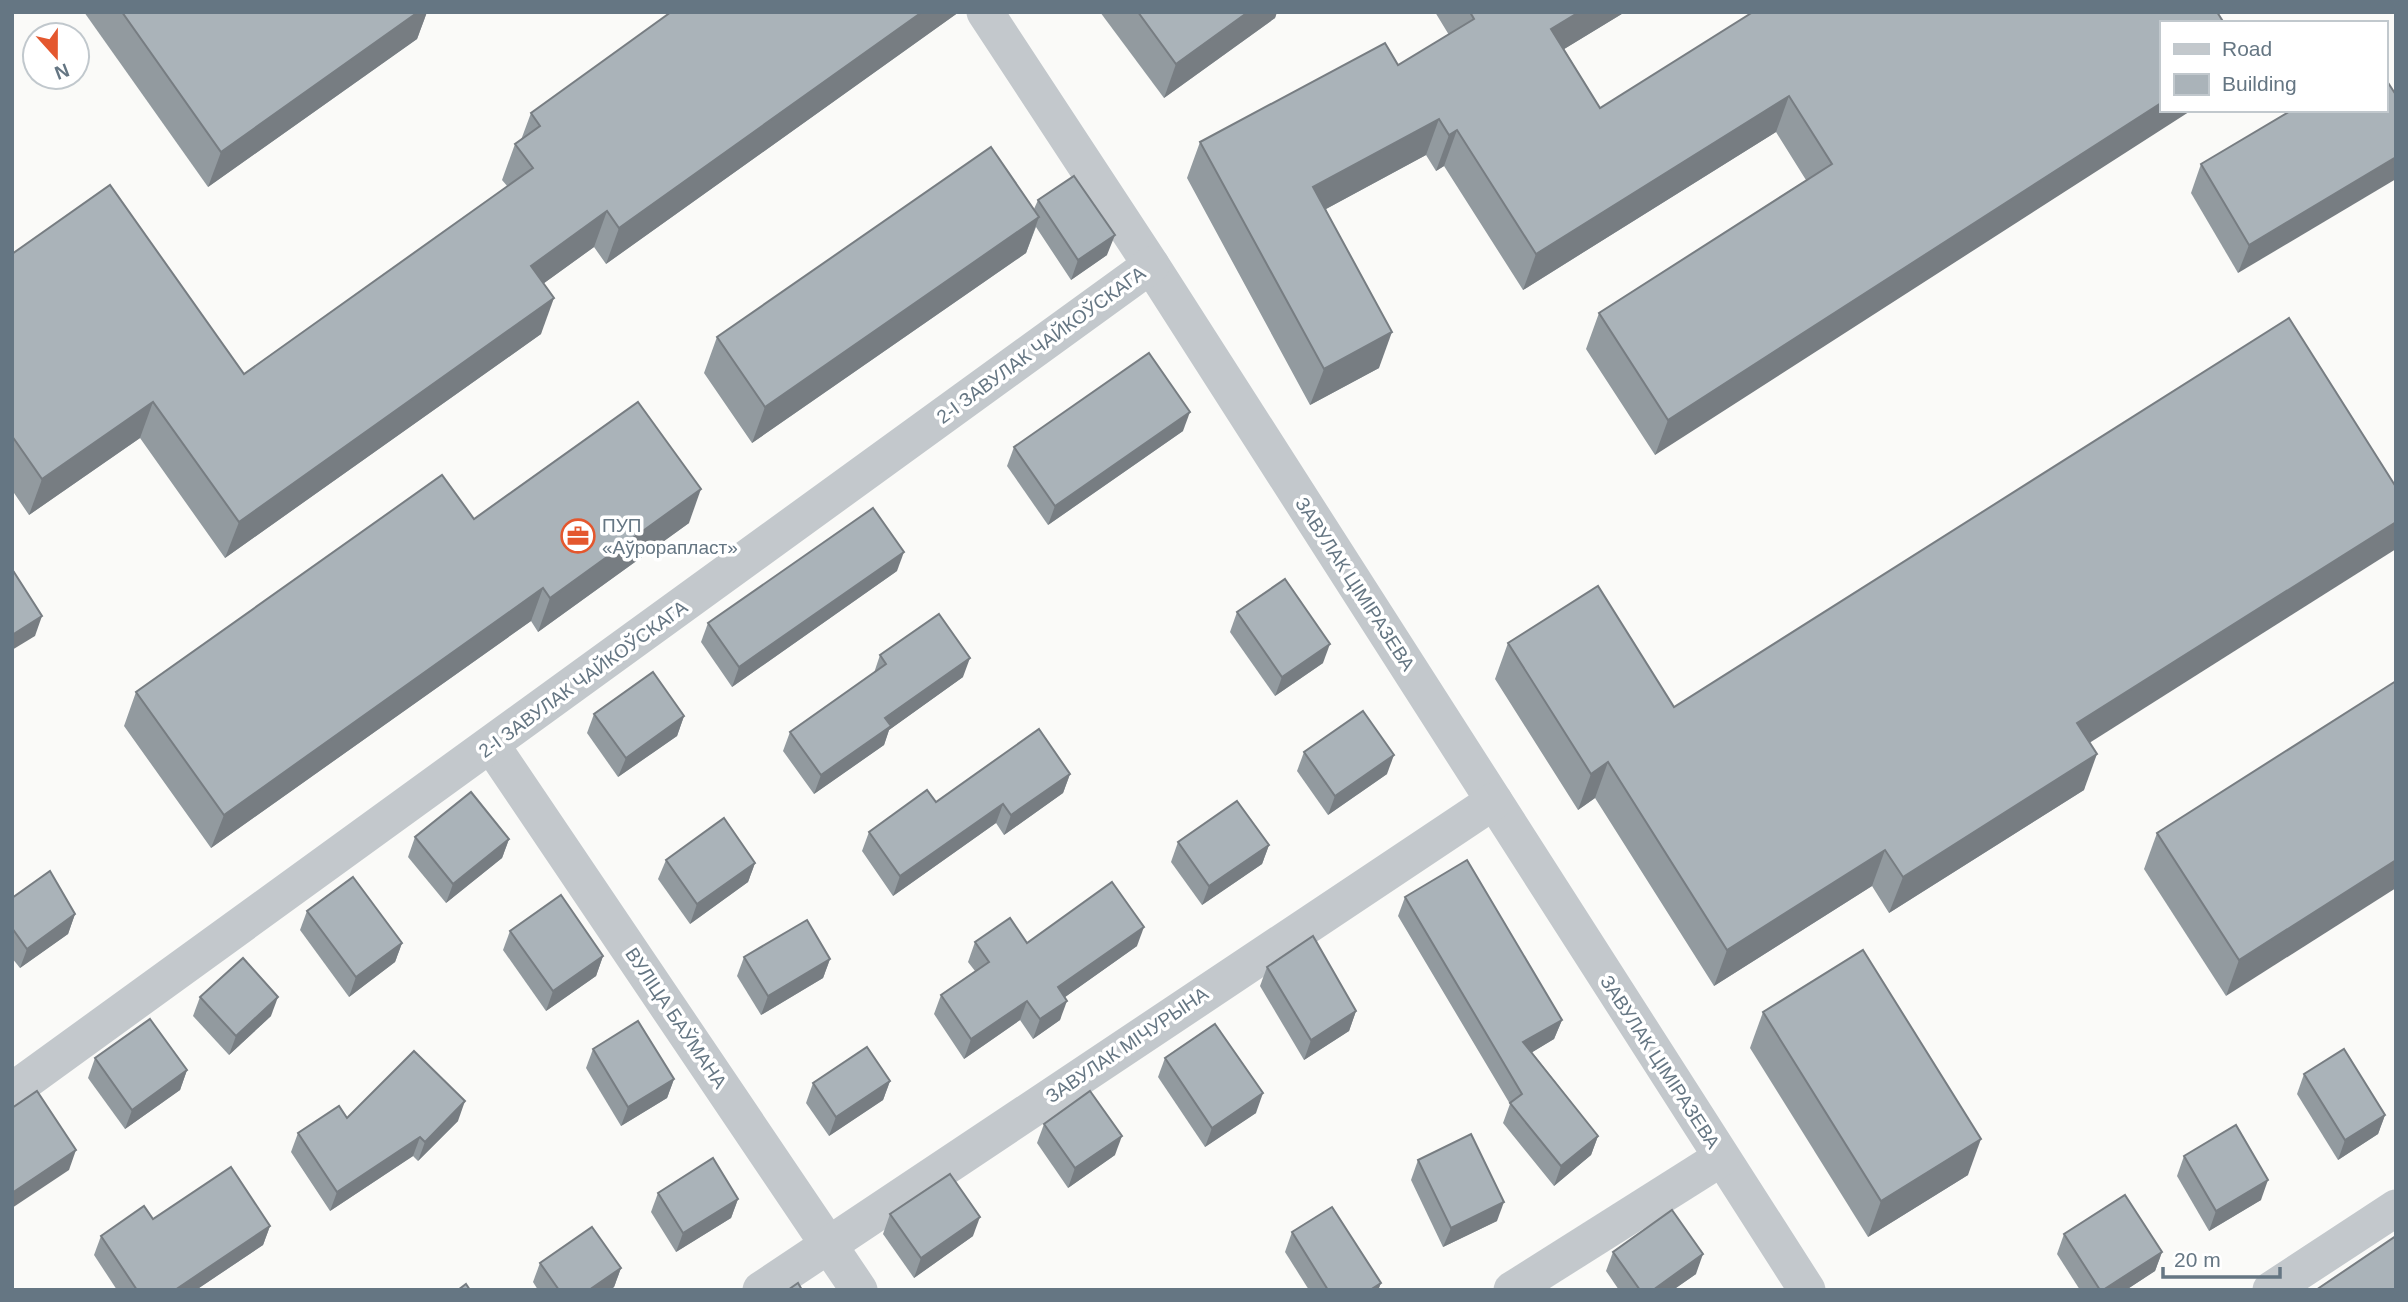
<svg xmlns="http://www.w3.org/2000/svg" width="2408" height="1302" font-family="Helvetica,sans-serif">
  <rect width="100%" height="100%" fill="#fafaf8"/>
  <g fill="none" stroke-linecap="round" stroke-linejoin="round">
    <!-- street -->
    <g stroke="#c3c8cc" stroke-width="37">
      <path d="M 985,12 L 1151,265 L 1807,1290"/>
      <path d="M 492,746 L 859,1290"/>
      <path d="M 12,1091 L 1151,265"/>
      <path d="M 761,1290 L 1494,801"/>
      <path d="M 1512,1290 L 1721,1158"/>
      <path d="M 2271,1290 L 2396,1208"/>
    </g>
  </g>
  <!-- wall -->
  <g fill="#929a9f">
    <path d="M 84,12 L 427,12 L 417,39 L 208,187 Z"/>
    <path d="M 959,12 L 606,264 L 594,247 L 544,283 L 541,334 L 225,558 L 140,438 L 29,515 L 12,490 L 12,254 L 244,374 L 508,187 L 502,180 L 515,144 L 521,140 L 531,113 Z"/>
    <path d="M 1100,12 L 1277,12 L 1275,18 L 1164,98 Z"/>
    <path d="M 1435,12 L 1625,12 L 1564,49 L 1600,108 L 2217,12 L 1655,455 L 1586,349 L 1599,313 L 1806,180 L 1776,132 L 1523,290 L 1444,166 L 1436,171 L 1426,155 L 1326,209 L 1379,368 L 1310,405 L 1187,178 L 1200,142 L 1398,65 L 1449,35 Z"/>
    <path d="M 2385,110 L 2238,273 L 2191,193 L 2201,164 Z"/>
    <path d="M 1038,200 L 1107,255 L 1071,280 L 1036,227 L 1026,253 L 752,443 L 704,373 L 717,337 L 1034,209 Z"/>
    <path d="M 1183,431 L 1048,525 L 1007,466 L 1014,447 Z"/>
    <path d="M 474,519 L 689,523 L 538,632 L 531,621 L 211,848 L 124,726 L 136,692 Z"/>
    <path d="M 897,571 L 732,687 L 701,642 L 708,623 Z"/>
    <path d="M 1237,612 L 1323,663 L 1275,696 L 1230,632 Z"/>
    <path d="M 1508,643 L 1674,707 L 2090,743 L 2084,790 L 1889,913 L 1872,886 L 1714,986 L 1595,798 L 1578,810 L 1495,679 Z"/>
    <path d="M 880,655 L 963,677 L 889,730 L 884,745 L 814,794 L 783,751 L 790,732 L 874,673 Z"/>
    <path d="M 2396,681 L 2226,996 L 2144,869 L 2157,833 Z"/>
    <path d="M 594,714 L 684,716 L 677,736 L 618,777 L 587,733 Z"/>
    <path d="M 1304,752 L 1387,774 L 1328,815 L 1297,771 Z"/>
    <path d="M 1070,774 L 1063,793 L 1004,835 L 996,823 L 893,896 L 862,851 L 869,832 L 936,802 Z"/>
    <path d="M 415,837 L 509,839 L 502,858 L 446,903 L 408,857 Z"/>
    <path d="M 1178,842 L 1269,845 L 1262,864 L 1202,905 L 1171,862 Z"/>
    <path d="M 666,860 L 755,863 L 748,882 L 690,924 L 658,879 Z"/>
    <path d="M 1405,897 L 1562,1020 L 1554,1039 L 1532,1052 L 1598,1136 L 1591,1155 L 1554,1186 L 1503,1123 L 1510,1104 L 1398,916 Z"/>
    <path d="M 12,898 L 75,914 L 68,934 L 20,968 L 12,958 Z"/>
    <path d="M 307,911 L 402,943 L 395,962 L 349,997 L 300,930 Z"/>
    <path d="M 510,931 L 603,956 L 596,976 L 546,1011 L 503,950 Z"/>
    <path d="M 975,942 L 1027,943 L 1137,946 L 1065,997 L 1060,1020 L 1033,1039 L 1020,1020 L 964,1059 L 934,1014 L 941,995 L 975,971 L 968,962 Z"/>
    <path d="M 744,957 L 830,959 L 823,978 L 761,1015 L 737,976 Z"/>
    <path d="M 1267,967 L 1356,1011 L 1349,1031 L 1304,1060 L 1260,986 Z"/>
    <path d="M 200,997 L 271,1016 L 229,1055 L 193,1016 Z"/>
    <path d="M 1763,1012 L 1968,1175 L 1868,1237 L 1750,1048 Z"/>
    <path d="M 593,1049 L 674,1079 L 667,1098 L 621,1126 L 586,1068 Z"/>
    <path d="M 95,1058 L 187,1070 L 180,1090 L 125,1129 L 88,1078 Z"/>
    <path d="M 1165,1058 L 1256,1113 L 1205,1147 L 1158,1077 Z"/>
    <path d="M 2304,1074 L 2385,1115 L 2378,1134 L 2338,1160 L 2297,1094 Z"/>
    <path d="M 890,1081 L 883,1100 L 829,1136 L 806,1103 L 813,1083 Z"/>
    <path d="M 347,1118 L 458,1121 L 418,1161 L 413,1156 L 330,1211 L 291,1152 L 298,1133 Z"/>
    <path d="M 1044,1124 L 1115,1155 L 1068,1188 L 1037,1143 Z"/>
    <path d="M 2184,1156 L 2261,1200 L 2209,1231 L 2177,1176 Z"/>
    <path d="M 1418,1160 L 1497,1221 L 1443,1247 L 1411,1180 Z"/>
    <path d="M 658,1193 L 738,1199 L 731,1218 L 676,1252 L 651,1212 Z"/>
    <path d="M 890,1214 L 973,1236 L 914,1278 L 883,1234 Z"/>
    <path d="M 153,1219 L 270,1226 L 263,1245 L 196,1290 L 117,1290 L 94,1255 L 101,1236 Z"/>
    <path d="M 1292,1232 L 1381,1283 L 1378,1290 L 1309,1290 L 1285,1252 Z"/>
    <path d="M 2064,1234 L 2162,1252 L 2155,1271 L 2126,1290 L 2080,1290 L 2057,1254 Z"/>
    <path d="M 1613,1252 L 1696,1274 L 1673,1290 L 1619,1290 L 1606,1271 Z"/>
    <path d="M 540,1263 L 621,1268 L 614,1287 L 610,1290 L 538,1290 L 533,1282 Z"/>
  </g>
  <!-- shaded-wall -->
  <g fill="#777d82">
    <path d="M 418,12 L 427,12 L 417,39 L 208,187 L 221,152 Z"/>
    <path d="M 922,12 L 959,12 L 606,264 L 619,228 Z"/>
    <path d="M 1248,12 L 1277,12 L 1275,18 L 1164,98 L 1176,64 Z"/>
    <path d="M 1579,12 L 1625,12 L 1538,65 L 1551,29 Z"/>
    <path d="M 1789,96 L 1776,132 L 1523,290 L 1536,254 Z"/>
    <path d="M 2161,103 L 2161,110 L 2192,110 L 1655,455 L 1668,420 Z"/>
    <path d="M 1439,119 L 1426,155 L 1300,223 L 1313,187 Z"/>
    <path d="M 1457,130 L 1444,166 L 1436,171 L 1449,135 Z"/>
    <path d="M 2396,157 L 2396,179 L 2238,273 L 2249,245 Z"/>
    <path d="M 607,211 L 594,247 L 518,302 L 531,266 Z"/>
    <path d="M 1039,217 L 1026,253 L 752,443 L 765,407 Z"/>
    <path d="M 1115,235 L 1107,255 L 1071,280 L 1078,260 Z"/>
    <path d="M 554,298 L 541,334 L 225,558 L 239,522 Z"/>
    <path d="M 1392,332 L 1379,368 L 1310,405 L 1324,369 Z"/>
    <path d="M 153,402 L 140,438 L 29,515 L 42,479 Z"/>
    <path d="M 1190,412 L 1183,431 L 1048,525 L 1055,506 Z"/>
    <path d="M 701,489 L 689,523 L 538,632 L 550,598 Z"/>
    <path d="M 2396,522 L 2396,549 L 2064,759 L 2077,723 Z"/>
    <path d="M 904,552 L 897,571 L 732,687 L 739,667 Z"/>
    <path d="M 543,588 L 531,621 L 211,848 L 224,815 Z"/>
    <path d="M 42,616 L 35,636 L 12,650 L 12,635 Z"/>
    <path d="M 1330,644 L 1323,663 L 1275,696 L 1282,677 Z"/>
    <path d="M 970,658 L 963,677 L 889,730 L 884,745 L 814,794 L 821,775 L 885,718 Z"/>
    <path d="M 684,716 L 677,736 L 618,777 L 626,758 Z"/>
    <path d="M 2097,754 L 2084,790 L 1889,913 L 1903,877 Z"/>
    <path d="M 1394,755 L 1387,774 L 1328,815 L 1335,796 Z"/>
    <path d="M 1608,762 L 1595,798 L 1578,810 L 1591,774 Z"/>
    <path d="M 1070,774 L 1063,793 L 1004,835 L 1011,815 Z"/>
    <path d="M 1003,804 L 996,823 L 893,896 L 900,876 Z"/>
    <path d="M 509,839 L 502,858 L 446,903 L 453,884 Z"/>
    <path d="M 1269,845 L 1262,864 L 1202,905 L 1209,886 Z"/>
    <path d="M 1885,850 L 1872,886 L 1714,986 L 1727,950 Z"/>
    <path d="M 2396,860 L 2396,888 L 2226,996 L 2239,960 Z"/>
    <path d="M 755,863 L 748,882 L 690,924 L 697,904 Z"/>
    <path d="M 75,914 L 68,934 L 20,968 L 27,949 Z"/>
    <path d="M 1144,927 L 1137,946 L 1051,1007 L 1058,987 Z"/>
    <path d="M 402,943 L 395,962 L 349,997 L 356,977 Z"/>
    <path d="M 603,956 L 596,976 L 546,1011 L 553,991 Z"/>
    <path d="M 830,959 L 823,978 L 761,1015 L 768,996 Z"/>
    <path d="M 278,997 L 271,1016 L 229,1055 L 236,1036 Z"/>
    <path d="M 1027,1001 L 1020,1020 L 964,1059 L 971,1039 Z"/>
    <path d="M 1067,1001 L 1060,1020 L 1033,1039 L 1040,1019 Z"/>
    <path d="M 1356,1011 L 1349,1031 L 1304,1060 L 1311,1040 Z"/>
    <path d="M 1562,1020 L 1554,1039 L 1516,1062 L 1523,1042 Z"/>
    <path d="M 187,1070 L 180,1090 L 125,1129 L 132,1110 Z"/>
    <path d="M 674,1079 L 667,1098 L 621,1126 L 628,1107 Z"/>
    <path d="M 890,1081 L 883,1100 L 829,1136 L 836,1117 Z"/>
    <path d="M 1263,1093 L 1256,1113 L 1205,1147 L 1212,1128 Z"/>
    <path d="M 465,1101 L 458,1121 L 418,1161 L 425,1142 Z"/>
    <path d="M 2385,1115 L 2378,1134 L 2338,1160 L 2345,1140 Z"/>
    <path d="M 1122,1136 L 1115,1155 L 1068,1188 L 1075,1168 Z"/>
    <path d="M 1598,1136 L 1591,1155 L 1554,1186 L 1561,1166 Z"/>
    <path d="M 420,1137 L 413,1156 L 330,1211 L 337,1192 Z"/>
    <path d="M 1981,1139 L 1968,1175 L 1868,1237 L 1881,1201 Z"/>
    <path d="M 76,1150 L 69,1170 L 12,1208 L 12,1193 Z"/>
    <path d="M 2268,1180 L 2261,1200 L 2209,1231 L 2216,1211 Z"/>
    <path d="M 738,1199 L 731,1218 L 676,1252 L 683,1233 Z"/>
    <path d="M 1504,1202 L 1497,1221 L 1443,1247 L 1451,1228 Z"/>
    <path d="M 980,1217 L 973,1236 L 914,1278 L 921,1258 Z"/>
    <path d="M 270,1226 L 263,1245 L 196,1290 L 175,1290 Z"/>
    <path d="M 2162,1252 L 2155,1271 L 2126,1290 L 2103,1290 Z"/>
    <path d="M 1703,1254 L 1696,1274 L 1673,1290 L 1653,1290 Z"/>
    <path d="M 621,1268 L 614,1287 L 610,1290 L 589,1290 Z"/>
    <path d="M 1381,1283 L 1378,1290 L 1370,1290 Z"/>
  </g>
  <!-- building -->
  <g fill="#aab3b9" stroke="#777d82" stroke-width="2">
    <path d="M 122,12 L 418,12 L 221,152 Z"/>
    <path d="M 671,12 L 922,12 L 619,228 L 607,211 L 531,266 L 554,298 L 239,522 L 153,402 L 42,479 L 12,436 L 12,254 L 110,185 L 244,374 L 533,168 L 515,144 L 540,126 L 531,113 Z"/>
    <path d="M 1138,12 L 1248,12 L 1176,64 Z"/>
    <path d="M 1470,12 L 1579,12 L 1551,29 L 1600,108 L 1753,12 L 2217,12 L 2224,23 L 2161,23 L 2161,103 L 1668,420 L 1599,313 L 1832,164 L 1789,96 L 1536,254 L 1457,130 L 1449,135 L 1439,119 L 1313,187 L 1392,332 L 1324,369 L 1200,142 L 1385,43 L 1398,65 L 1474,19 Z"/>
    <path d="M 2385,78 L 2396,95 L 2396,157 L 2249,245 L 2201,164 L 2292,110 L 2385,110 Z"/>
    <path d="M 991,147 L 1039,217 L 765,407 L 717,337 Z"/>
    <path d="M 1074,176 L 1115,235 L 1078,260 L 1038,200 Z"/>
    <path d="M 2289,318 L 2396,487 L 2396,522 L 2077,723 L 2097,754 L 1903,877 L 1885,850 L 1727,950 L 1608,762 L 1591,774 L 1508,643 L 1598,586 L 1674,707 Z"/>
    <path d="M 1149,353 L 1190,412 L 1055,506 L 1014,447 Z"/>
    <path d="M 638,402 L 701,489 L 550,598 L 543,588 L 224,815 L 136,692 L 442,475 L 474,519 Z"/>
    <path d="M 873,508 L 904,552 L 739,667 L 708,623 Z"/>
    <path d="M 12,569 L 42,616 L 12,635 Z"/>
    <path d="M 1285,579 L 1330,644 L 1282,677 L 1237,612 Z"/>
    <path d="M 939,614 L 970,658 L 885,718 L 891,726 L 821,775 L 790,732 L 886,664 L 880,655 Z"/>
    <path d="M 653,672 L 684,716 L 626,758 L 594,714 Z"/>
    <path d="M 2396,681 L 2396,860 L 2239,960 L 2157,833 Z"/>
    <path d="M 1363,711 L 1394,755 L 1335,796 L 1304,752 Z"/>
    <path d="M 1039,729 L 1070,774 L 1011,815 L 1003,804 L 900,876 L 869,832 L 927,790 L 936,802 Z"/>
    <path d="M 471,792 L 509,839 L 453,884 L 415,837 Z"/>
    <path d="M 1237,801 L 1269,845 L 1209,886 L 1178,842 Z"/>
    <path d="M 724,818 L 755,863 L 697,904 L 666,860 Z"/>
    <path d="M 1467,860 L 1562,1020 L 1523,1042 L 1598,1136 L 1561,1166 L 1510,1103 L 1522,1094 L 1405,897 Z"/>
    <path d="M 50,871 L 75,914 L 27,949 L 12,928 L 12,898 Z"/>
    <path d="M 353,877 L 402,943 L 356,977 L 307,911 Z"/>
    <path d="M 1112,882 L 1144,927 L 1058,987 L 1067,1001 L 1040,1019 L 1027,1001 L 971,1039 L 941,995 L 989,962 L 975,942 L 1010,918 L 1027,943 Z"/>
    <path d="M 561,895 L 603,956 L 553,991 L 510,931 Z"/>
    <path d="M 807,920 L 830,959 L 768,996 L 744,957 Z"/>
    <path d="M 1313,936 L 1356,1011 L 1311,1040 L 1267,967 Z"/>
    <path d="M 1863,950 L 1981,1139 L 1881,1201 L 1763,1012 Z"/>
    <path d="M 243,958 L 278,997 L 236,1036 L 200,997 Z"/>
    <path d="M 150,1019 L 187,1070 L 132,1110 L 95,1058 Z"/>
    <path d="M 638,1021 L 674,1079 L 628,1107 L 593,1049 Z"/>
    <path d="M 1215,1024 L 1263,1093 L 1212,1128 L 1165,1058 Z"/>
    <path d="M 867,1047 L 890,1081 L 836,1117 L 813,1083 Z"/>
    <path d="M 2344,1049 L 2385,1115 L 2345,1140 L 2304,1074 Z"/>
    <path d="M 414,1051 L 465,1101 L 425,1142 L 420,1137 L 337,1192 L 298,1133 L 339,1106 L 347,1118 Z"/>
    <path d="M 37,1091 L 76,1150 L 12,1193 L 12,1108 Z"/>
    <path d="M 1090,1091 L 1122,1136 L 1075,1168 L 1044,1124 Z"/>
    <path d="M 2236,1125 L 2268,1180 L 2216,1211 L 2184,1156 Z"/>
    <path d="M 1471,1134 L 1504,1202 L 1451,1228 L 1418,1160 Z"/>
    <path d="M 713,1158 L 738,1199 L 683,1233 L 658,1193 Z"/>
    <path d="M 231,1167 L 270,1226 L 175,1290 L 137,1290 L 101,1236 L 144,1206 L 153,1219 Z"/>
    <path d="M 950,1174 L 980,1217 L 921,1258 L 890,1214 Z"/>
    <path d="M 2125,1195 L 2162,1252 L 2103,1290 L 2100,1290 L 2064,1234 Z"/>
    <path d="M 1332,1207 L 1381,1283 L 1370,1290 L 1328,1290 L 1292,1232 Z"/>
    <path d="M 1672,1210 L 1703,1254 L 1653,1290 L 1640,1290 L 1613,1252 Z"/>
    <path d="M 592,1227 L 621,1268 L 589,1290 L 559,1290 L 540,1263 Z"/>
    <path d="M 2396,1236 L 2396,1290 L 2316,1290 Z"/>
    <path d="M 798,1283 L 802,1290 L 788,1290 Z"/>
    <path d="M 466,1284 L 470,1290 L 458,1290 Z"/>
  </g>
  <!-- icons -->
  <defs>
    <symbol id="office-ring" viewBox="-11 -11 22 22"><circle r="9.5" fill="#fff" stroke="#e4572e" stroke-width="1.5"/><path d="M-6-3h4V-5.5h4V-3h4V5H-6ZM-1-4.5V-3h2v-1.5ZM-6 0V1H6V0Z" fill="#e4572e"/></symbol>
  </defs>
  <g fill-rule="evenodd">
    <use href="#office-ring" x="559" y="517" width="38" height="38"/>
  </g>
  <g text-anchor="middle" dominant-baseline="central" stroke-width="7" stroke-linejoin="round" paint-order="stroke">
    <!-- street labels -->
    <g font-size="19" fill="#657683" stroke="#fff">
      <text transform="translate(1041 345) rotate(-36)">2-І ЗАВУЛАК ЧАЙКОЎСКАГА</text>
      <text transform="translate(1355 584) rotate(57)">ЗАВУЛАК ЦІМІРАЗЕВА</text>
      <text transform="translate(583 679) rotate(-36)">2-І ЗАВУЛАК ЧАЙКОЎСКАГА</text>
      <text transform="translate(676 1018) rotate(56)">ВУЛІЦА БАЎМАНА</text>
      <text transform="translate(1127 1045) rotate(-34)">ЗАВУЛАК МІЧУРЫНА</text>
      <text transform="translate(1660 1062) rotate(57)">ЗАВУЛАК ЦІМІРАЗЕВА</text>
    </g>
    <!-- poi labels -->
    <g font-size="19" fill="#657683" stroke="#fff" text-anchor="start">
      <text x="602" y="525">ПУП<tspan x="602" dy="22">«Аўрорапласт»</tspan></text>
    </g>
  </g>
  <!-- border -->
  <rect width="2408" height="1302" fill="none" stroke="#657683" stroke-width="28"/>
  <!-- legend -->
  <rect x="2160" y="21" width="228" height="91" fill="#ffffff" stroke="#c1c8cd" stroke-width="2"/>
  <rect x="2174" y="44" width="35" height="10" fill="#c3c8cc" stroke="#c1c8cd" stroke-width="2"/>
  <text x="2222" y="56" font-size="21" fill="#657683">Road</text>
  <rect x="2174" y="74" width="35" height="21" fill="#aab3b9" stroke="#c1c8cd" stroke-width="2"/>
  <text x="2222" y="91" font-size="21" fill="#657683">Building</text>
  <!-- north arrow -->
  <g transform="translate(56 56) rotate(159)"><circle r="33" fill="#ffffff" stroke="#c1c8cd" stroke-width="2"/>
  <path d="M0-5L12 26L0 18L-12 26Z" fill="#e4572e"/>
  <text y="-10" font-size="19" font-weight="bold" text-anchor="middle" fill="#657683">N</text>
  </g>
  <!-- scale -->
  <path d="M2163 1267v10h117v-10" fill="none" stroke="#657683" stroke-width="3.5"/>
  <text x="2174" y="1267" font-size="21" fill="#657683" stroke="#ffffff" stroke-width="5" paint-order="stroke">20 m</text>
</svg>
